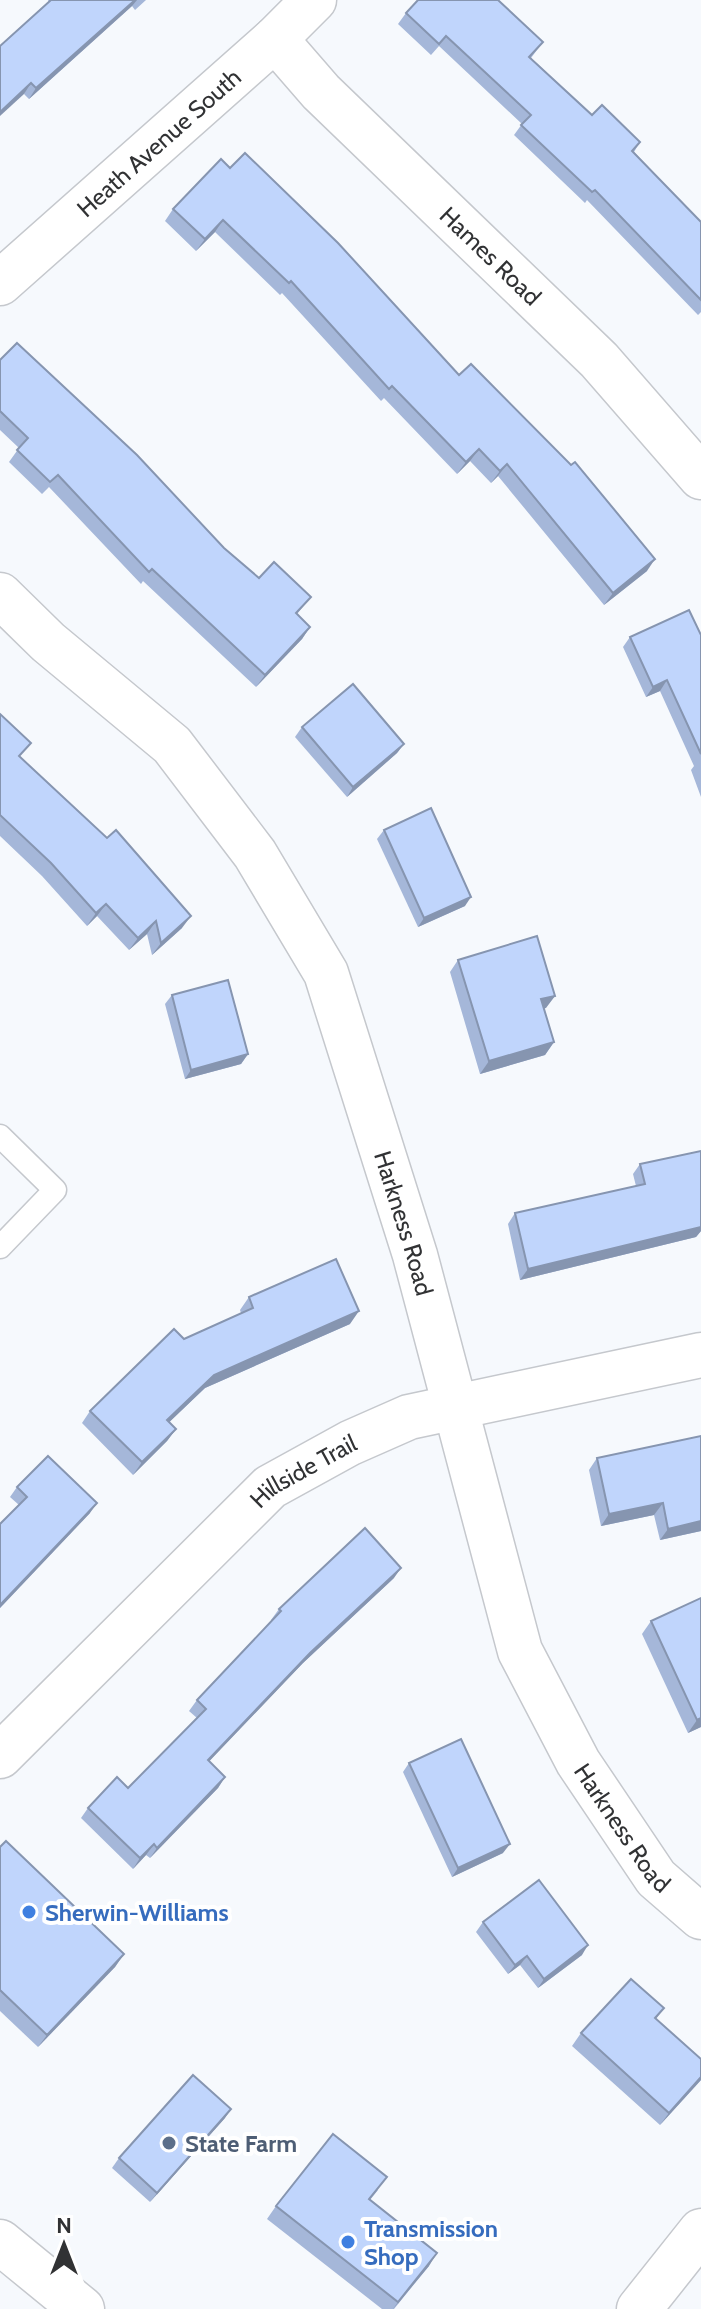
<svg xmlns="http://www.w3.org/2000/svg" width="701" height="2309" font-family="Cabin,sans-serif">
  <rect width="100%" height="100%" fill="#f6f9fd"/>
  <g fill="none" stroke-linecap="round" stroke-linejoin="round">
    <defs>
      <path id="service" d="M 0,1136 L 55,1190 L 0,1247"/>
      <g id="minor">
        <path id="s1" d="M 275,39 L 321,92 L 599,360 L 701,477"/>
        <path id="s2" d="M 0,283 L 275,39 L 314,0"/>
        <path id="s3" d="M 0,595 L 48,642 L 172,745 L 255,854 L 326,973 L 415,1255 L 520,1651 L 578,1762 L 656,1878 L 701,1917"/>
        <path d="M 639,2309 L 701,2231"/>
      </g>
      <g id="tertiary">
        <path id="s4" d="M 0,1756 L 270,1487 L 350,1443 L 409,1417 L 701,1355"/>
        <path d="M 0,2242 L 82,2309"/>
      </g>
    </defs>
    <!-- service casing -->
    <use href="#service" stroke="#c5c8cd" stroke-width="25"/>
    <!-- minor casing -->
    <use href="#minor" stroke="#c5c8cd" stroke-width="47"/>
    <!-- tertiary casing -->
    <use href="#tertiary" stroke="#c5c8cd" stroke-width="47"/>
    <!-- service -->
    <use href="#service" stroke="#fff" stroke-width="22"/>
    <!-- minor -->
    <use href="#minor" stroke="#fff" stroke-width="44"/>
    <!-- tertiary -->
    <use href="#tertiary" stroke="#fff" stroke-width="44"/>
  </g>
  <!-- wall -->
  <g fill="#a5b7d9">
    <path d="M 48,0 L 146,0 L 135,10 L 132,6 L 29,99 L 24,94 L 49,2 Z"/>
    <path d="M 406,13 L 543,42 L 531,58 L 592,115 L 640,142 L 634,152 L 701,222 L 701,312 L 698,315 L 587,200 L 585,203 L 514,135 L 522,124 L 439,46 L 431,55 L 398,24 Z"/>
    <path d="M 221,159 L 459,375 L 647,571 L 604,605 L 498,476 L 491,483 L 470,461 L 457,474 L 384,398 L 381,401 L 282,293 L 280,295 L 215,232 L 196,251 L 165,221 L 173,209 Z"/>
    <path d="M 0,360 L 259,578 L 311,597 L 297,614 L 310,627 L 302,639 L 256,687 L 143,581 L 141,584 L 49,487 L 42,494 L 9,462 L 19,448 L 0,430 Z"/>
    <path d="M 701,635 L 701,797 L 691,770 L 694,766 L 660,691 L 646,697 L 623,647 L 630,637 Z"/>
    <path d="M 0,714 L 20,757 L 182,928 L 152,955 L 147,934 L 129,950 L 97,916 L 87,926 L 42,876 L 0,836 Z"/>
    <path d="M 302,727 L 404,744 L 397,753 L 347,797 L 295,737 Z"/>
    <path d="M 384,830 L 465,906 L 418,927 L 377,839 Z"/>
    <path d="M 458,960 L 555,996 L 544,1009 L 554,1042 L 545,1055 L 480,1074 L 450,972 Z"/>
    <path d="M 172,995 L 248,1054 L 241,1064 L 185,1079 L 165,1004 Z"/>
    <path d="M 701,1151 L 701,1231 L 696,1237 L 520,1280 L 508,1224 L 515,1213 L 636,1186 L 633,1174 L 640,1164 Z"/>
    <path d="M 249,1297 L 350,1324 L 205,1388 L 169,1422 L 176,1429 L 167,1441 L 133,1475 L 82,1423 L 90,1411 L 184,1339 L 241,1313 L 240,1310 Z"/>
    <path d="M 701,1436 L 701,1531 L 660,1540 L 654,1515 L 601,1526 L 589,1470 L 597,1458 Z"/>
    <path d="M 17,1487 L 90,1513 L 0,1608 L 0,1524 L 19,1505 L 10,1497 Z"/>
    <path d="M 394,1578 L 303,1663 L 209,1761 L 225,1777 L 218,1788 L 150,1858 L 146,1855 L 133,1869 L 81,1818 L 88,1808 L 128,1788 L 197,1718 L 189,1711 L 197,1700 L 272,1621 L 271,1620 L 279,1609 Z"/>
    <path d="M 651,1621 L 701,1727 L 688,1733 L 642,1634 Z"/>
    <path d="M 409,1763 L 503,1853 L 452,1877 L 403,1772 Z"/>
    <path d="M 0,1847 L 124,1954 L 115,1967 L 38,2047 L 0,2011 Z"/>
    <path d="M 483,1922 L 582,1955 L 538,1988 L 520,1965 L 508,1974 L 476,1932 Z"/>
    <path d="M 664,2008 L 656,2019 L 701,2059 L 701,2080 L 660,2125 L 572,2046 L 581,2033 Z"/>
    <path d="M 225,2118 L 150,2202 L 112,2168 L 119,2158 Z"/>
    <path d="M 378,2190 L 370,2200 L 429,2266 L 394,2309 L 382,2309 L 267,2219 L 276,2206 Z"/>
  </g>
  <!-- shaded-wall -->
  <g fill="#8695b0">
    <path d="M 135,0 L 137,0 L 132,6 L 29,99 L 36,88 Z"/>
    <path d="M 31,83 L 24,94 L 0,116 L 0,112 Z"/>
    <path d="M 223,220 L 215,232 L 196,251 L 205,239 Z"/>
    <path d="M 479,449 L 470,461 L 457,474 L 466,462 Z"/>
    <path d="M 507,464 L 498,476 L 491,483 L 500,471 Z"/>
    <path d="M 655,559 L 647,571 L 604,605 L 613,593 Z"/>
    <path d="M 310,627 L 302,639 L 256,687 L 265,675 Z"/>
    <path d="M 667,680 L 660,691 L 646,697 L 653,687 Z"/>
    <path d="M 404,744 L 397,753 L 347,797 L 353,787 Z"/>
    <path d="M 471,897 L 465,906 L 418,927 L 424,918 Z"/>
    <path d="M 106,904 L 97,916 L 87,926 L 96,913 Z"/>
    <path d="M 191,916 L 182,928 L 152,955 L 161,943 Z"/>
    <path d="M 156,921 L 147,934 L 129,950 L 138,938 Z"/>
    <path d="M 555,996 L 546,1008 L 533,1012 L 541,999 Z"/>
    <path d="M 554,1042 L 545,1055 L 480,1074 L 489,1061 Z"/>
    <path d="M 248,1054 L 241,1064 L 185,1079 L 191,1070 Z"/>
    <path d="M 701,1227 L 701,1231 L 696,1237 L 520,1280 L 528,1269 Z"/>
    <path d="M 359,1311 L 350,1324 L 205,1388 L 158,1433 L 167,1420 L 214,1375 Z"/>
    <path d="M 176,1429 L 167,1441 L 133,1475 L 142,1462 Z"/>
    <path d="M 97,1503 L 90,1513 L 0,1608 L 0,1605 Z"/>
    <path d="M 663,1503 L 654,1515 L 601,1526 L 609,1514 Z"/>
    <path d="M 701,1521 L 701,1531 L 660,1540 L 668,1529 Z"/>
    <path d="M 401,1568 L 394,1578 L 303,1663 L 200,1771 L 208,1760 L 310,1653 Z"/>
    <path d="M 701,1718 L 701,1727 L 688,1733 L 697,1720 Z"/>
    <path d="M 225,1777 L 218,1788 L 150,1858 L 157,1848 Z"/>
    <path d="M 154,1844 L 146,1855 L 133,1869 L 140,1858 Z"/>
    <path d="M 510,1844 L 503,1853 L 452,1877 L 458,1868 Z"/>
    <path d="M 588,1945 L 582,1955 L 538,1988 L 544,1979 Z"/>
    <path d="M 124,1954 L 115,1967 L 38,2047 L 47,2035 Z"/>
    <path d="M 527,1956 L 520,1965 L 508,1974 L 515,1965 Z"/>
    <path d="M 701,2077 L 701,2080 L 660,2125 L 669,2113 Z"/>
    <path d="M 231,2109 L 225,2118 L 150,2202 L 157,2193 Z"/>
    <path d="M 437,2253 L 429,2266 L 393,2309 L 398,2302 Z"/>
  </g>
  <!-- building -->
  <g fill="#c0d5fc" stroke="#8695b0" stroke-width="2">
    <path d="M 51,0 L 135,0 L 36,88 L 31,83 L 0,112 L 0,46 Z"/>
    <path d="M 418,0 L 498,0 L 543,42 L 529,57 L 592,115 L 602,105 L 640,142 L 632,151 L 701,222 L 701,300 L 595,190 L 592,192 L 521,125 L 531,115 L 446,36 L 439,44 L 406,13 Z"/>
    <path d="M 245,153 L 338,243 L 459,375 L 471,364 L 571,465 L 575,462 L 655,559 L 613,593 L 507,464 L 500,471 L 479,449 L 466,462 L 392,386 L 389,389 L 291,281 L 289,283 L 223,220 L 205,239 L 173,209 L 221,159 L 230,168 Z"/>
    <path d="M 17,343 L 137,455 L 224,548 L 259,578 L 274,562 L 311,597 L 296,613 L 310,627 L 265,675 L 152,569 L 149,572 L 58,475 L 50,482 L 17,450 L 28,438 L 0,411 L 0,360 Z"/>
    <path d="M 689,610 L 701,635 L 701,754 L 667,680 L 653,687 L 630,637 Z"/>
    <path d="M 353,684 L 404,744 L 353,787 L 302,727 Z"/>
    <path d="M 0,714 L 31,743 L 19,756 L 107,838 L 116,830 L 191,916 L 161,943 L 156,921 L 138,938 L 106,904 L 96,913 L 51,863 L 0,815 Z"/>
    <path d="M 431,808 L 471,897 L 424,918 L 384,830 Z"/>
    <path d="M 537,936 L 555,996 L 541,999 L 554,1042 L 489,1061 L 458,960 Z"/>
    <path d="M 228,980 L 248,1054 L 191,1070 L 172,995 Z"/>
    <path d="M 701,1151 L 701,1227 L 528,1269 L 515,1213 L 645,1184 L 640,1164 Z"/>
    <path d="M 336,1259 L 359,1311 L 214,1375 L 167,1420 L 176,1429 L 142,1462 L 90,1411 L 174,1329 L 184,1339 L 253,1308 L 249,1297 Z"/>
    <path d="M 701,1436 L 701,1521 L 668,1529 L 663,1503 L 609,1514 L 597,1458 Z"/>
    <path d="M 48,1456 L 97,1503 L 0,1605 L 0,1524 L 27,1497 L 17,1487 Z"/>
    <path d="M 365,1528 L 401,1568 L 310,1653 L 208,1760 L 225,1777 L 157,1848 L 154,1844 L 140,1858 L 88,1808 L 117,1777 L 128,1788 L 206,1709 L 197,1700 L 281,1611 L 279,1609 Z"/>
    <path d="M 701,1598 L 701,1718 L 697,1720 L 651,1621 Z"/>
    <path d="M 461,1739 L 510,1844 L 458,1868 L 409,1763 Z"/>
    <path d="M 6,1841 L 124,1954 L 47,2035 L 0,1990 L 0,1847 Z"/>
    <path d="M 539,1880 L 588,1945 L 544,1979 L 527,1956 L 515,1965 L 483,1922 Z"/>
    <path d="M 631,1979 L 664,2008 L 655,2018 L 701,2059 L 701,2077 L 669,2113 L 581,2033 Z"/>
    <path d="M 193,2075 L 231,2109 L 157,2193 L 119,2158 Z"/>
    <path d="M 333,2134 L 387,2177 L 369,2199 L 437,2253 L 398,2302 L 276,2206 Z"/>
  </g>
  <!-- markers -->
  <g fill="#3f7fe0" stroke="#fff" stroke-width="3">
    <circle cx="29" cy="1912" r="8"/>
    <circle cx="348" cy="2242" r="8"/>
  </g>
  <circle fill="#5c6f8a" stroke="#fff" stroke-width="3" cx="169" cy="2143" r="8"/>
  <g text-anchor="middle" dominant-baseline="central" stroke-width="8" stroke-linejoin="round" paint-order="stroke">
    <!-- street labels -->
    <g font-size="24" fill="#313234" stroke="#fff">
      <text stroke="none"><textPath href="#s2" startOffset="212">Heath Avenue South</textPath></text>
      <text stroke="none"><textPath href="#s1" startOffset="306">Hames Road</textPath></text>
      <text stroke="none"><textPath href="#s3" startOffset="766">Harkness Road</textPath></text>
      <text stroke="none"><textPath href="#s4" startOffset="418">Hillside Trail</textPath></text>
      <text stroke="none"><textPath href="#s3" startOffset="1414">Harkness Road</textPath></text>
    </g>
    <!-- shop labels -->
    <g font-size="24" font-weight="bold" fill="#366cbe" stroke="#fff" text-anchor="start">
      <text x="45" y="1912">Sherwin-Williams</text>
      <text x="364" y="2228">Transmission<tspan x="364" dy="28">Shop</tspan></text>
    </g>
    <!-- service labels -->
    <g font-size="24" font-weight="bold" fill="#4e5e75" stroke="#fff" text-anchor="start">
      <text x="185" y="2143">State Farm</text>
    </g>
  </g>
  <!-- north arrow -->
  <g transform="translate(64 2245)" stroke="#ffffff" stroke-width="6" paint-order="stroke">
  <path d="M0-6L14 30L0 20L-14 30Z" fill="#313234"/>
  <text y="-12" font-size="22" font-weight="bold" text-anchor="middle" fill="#313234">N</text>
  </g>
</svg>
